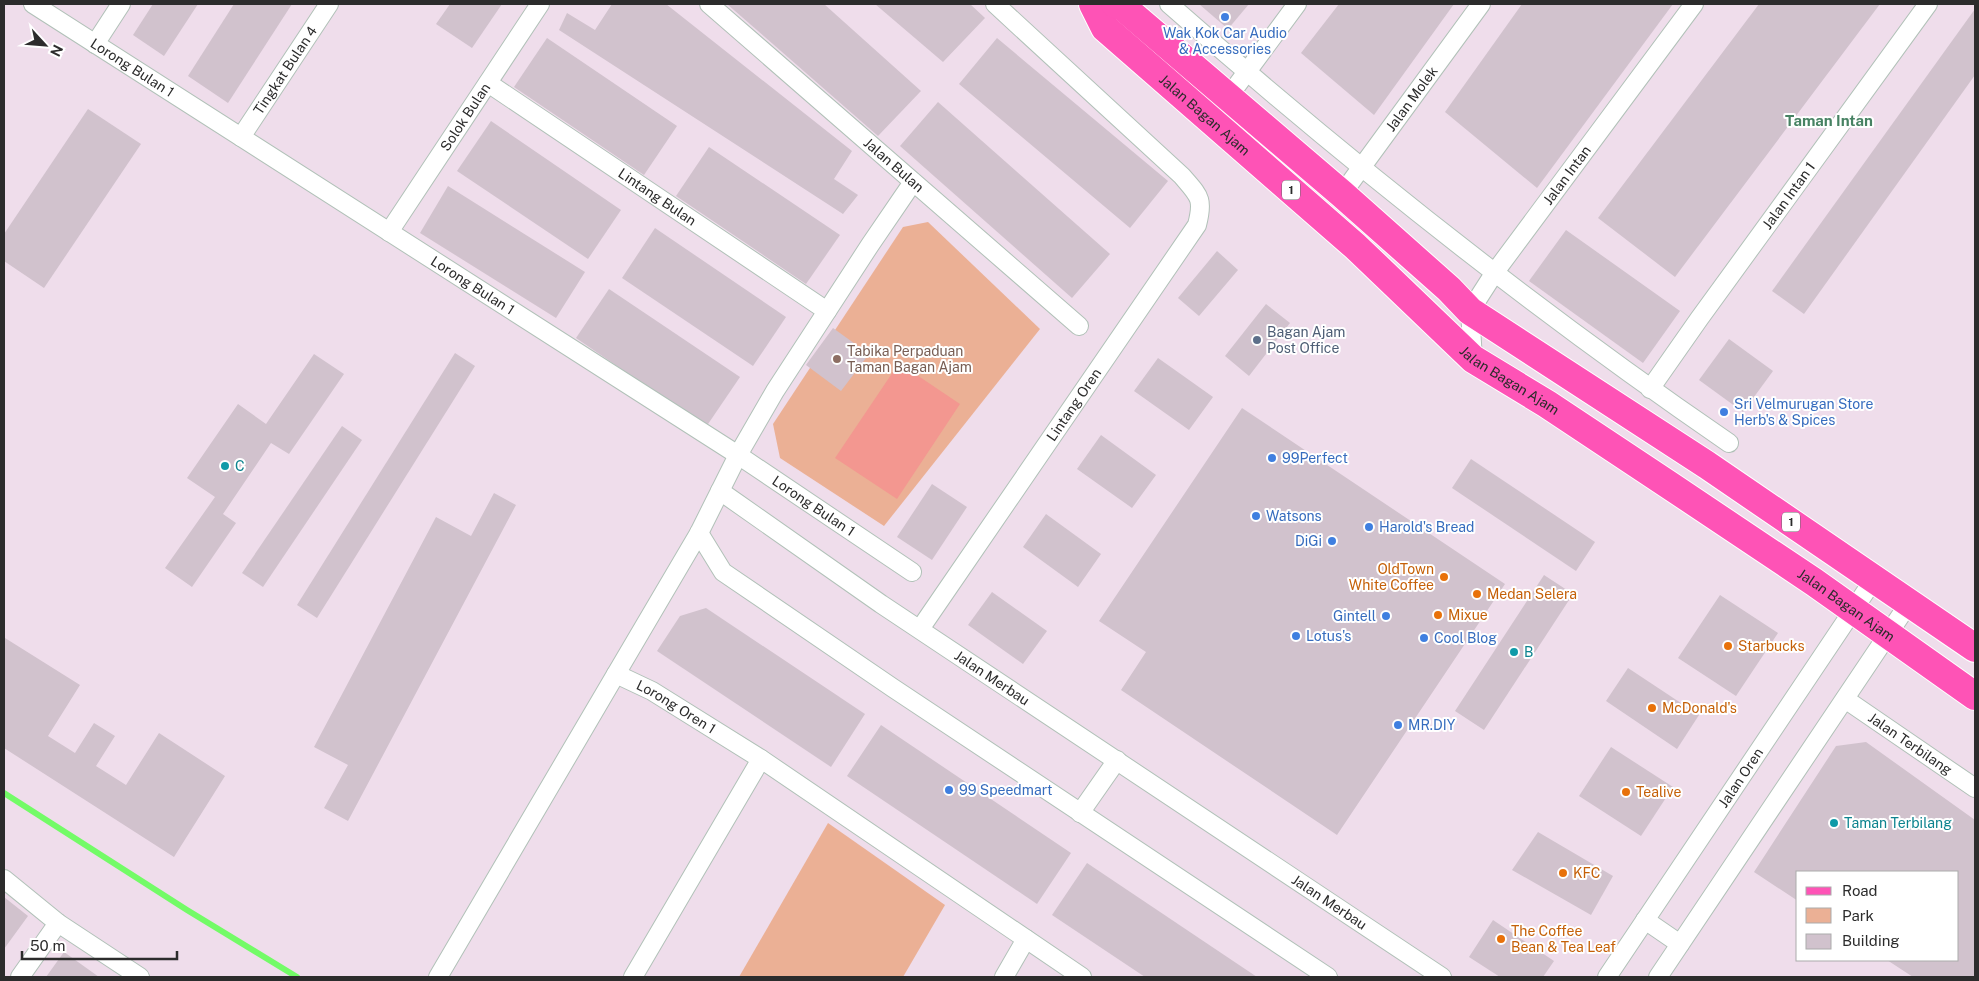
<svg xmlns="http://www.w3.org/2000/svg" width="1979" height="981" font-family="'Public Sans',sans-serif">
  <rect width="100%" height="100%" fill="#efddeb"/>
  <!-- green -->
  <g fill="#ebb095">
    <path d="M 928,222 L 1040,329 L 884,526 L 780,458 L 773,424 L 903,227 Z"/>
    <path d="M 828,823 L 945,905 L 903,977 L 739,977 Z"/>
  </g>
  <!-- pitch -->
  <path fill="#f39790" d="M 899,363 L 960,404 L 897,499 L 835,458 Z"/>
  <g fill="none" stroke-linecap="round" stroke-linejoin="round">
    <!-- stream -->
    <path stroke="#73fb67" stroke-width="6" d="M 4,793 L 187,910 L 297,977"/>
  </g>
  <!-- building -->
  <g fill="#d1c2cd">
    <path d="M 153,4 L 198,4 L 164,56 L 133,35 Z"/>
    <path d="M 234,4 L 292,4 L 228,103 L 188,76 Z"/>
    <path d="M 450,4 L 502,4 L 472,48 L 436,24 Z"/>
    <path d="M 612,4 L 666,4 L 852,151 L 834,179 L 858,195 L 843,214 L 559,30 L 567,13 L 595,30 Z"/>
    <path d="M 727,4 L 824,4 L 921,91 L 878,136 Z"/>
    <path d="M 875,4 L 970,4 L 985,18 L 943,62 Z"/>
    <path d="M 1199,4 L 1249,4 L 1228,29 Z"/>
    <path d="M 1339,4 L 1454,4 L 1374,115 L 1301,53 Z"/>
    <path d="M 1522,4 L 1673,4 L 1537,188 L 1445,112 Z"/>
    <path d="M 1759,4 L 1880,4 L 1675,277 L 1598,218 Z"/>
    <path d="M 1975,9 L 1975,75 L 1804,314 L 1772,291 Z"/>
    <path d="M 547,38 L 677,126 L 644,175 L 514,87 Z"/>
    <path d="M 997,38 L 1168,181 L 1130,228 L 959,84 Z"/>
    <path d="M 938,102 L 1110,254 L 1072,298 L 900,146 Z"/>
    <path d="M 88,109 L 141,144 L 44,288 L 4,261 L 4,234 Z"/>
    <path d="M 491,121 L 621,210 L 588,259 L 457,171 Z"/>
    <path d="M 709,147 L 840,235 L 806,284 L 676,196 Z"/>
    <path d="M 448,186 L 585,272 L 556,318 L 420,233 Z"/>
    <path d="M 655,228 L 786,317 L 753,366 L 622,278 Z"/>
    <path d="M 1566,230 L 1680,311 L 1643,363 L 1529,281 Z"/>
    <path d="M 1217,251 L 1238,270 L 1199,316 L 1178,298 Z"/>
    <path d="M 609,289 L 740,377 L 706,427 L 576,338 Z"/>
    <path d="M 1266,304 L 1290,323 L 1249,376 L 1225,356 Z"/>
    <path d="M 833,328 L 869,354 L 841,391 L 806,365 Z"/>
    <path d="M 1729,339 L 1773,371 L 1743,412 L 1699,380 Z"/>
    <path d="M 455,353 L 475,366 L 317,618 L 297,605 Z"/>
    <path d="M 314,354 L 344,374 L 289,454 L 271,443 L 223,514 L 236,523 L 192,587 L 165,568 L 215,497 L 187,478 L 238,404 L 266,424 Z"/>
    <path d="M 1158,358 L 1213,397 L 1189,430 L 1134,391 Z"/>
    <path d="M 1242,408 L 1505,584 L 1337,835 L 1121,690 L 1146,652 L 1099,621 Z"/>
    <path d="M 342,426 L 362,440 L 263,587 L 242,573 Z"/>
    <path d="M 1101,435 L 1156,475 L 1132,508 L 1077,469 Z"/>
    <path d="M 1471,459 L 1595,542 L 1576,571 L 1452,488 Z"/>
    <path d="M 932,484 L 967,507 L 932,560 L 897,537 Z"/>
    <path d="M 494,493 L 516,505 L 348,821 L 324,808 L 348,765 L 314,747 L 436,517 L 471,536 Z"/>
    <path d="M 1046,514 L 1101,554 L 1078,587 L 1023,547 Z"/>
    <path d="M 1544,575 L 1573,594 L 1484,730 L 1455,711 Z"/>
    <path d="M 992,592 L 1047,631 L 1023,664 L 968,625 Z"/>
    <path d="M 1720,595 L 1778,633 L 1736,696 L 1678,658 Z"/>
    <path d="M 706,608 L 865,714 L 831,767 L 657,651 L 680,616 Z"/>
    <path d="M 5,638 L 80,685 L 48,736 L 75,753 L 94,723 L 115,736 L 96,766 L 126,785 L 159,733 L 225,776 L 174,857 L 4,748 Z"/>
    <path d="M 1628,668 L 1699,715 L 1677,749 L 1606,701 Z"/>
    <path d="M 881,725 L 1071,853 L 1037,904 L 847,776 Z"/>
    <path d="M 1866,742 L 1975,820 L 1975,977 L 1913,977 L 1887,960 L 1958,960 L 1958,872 L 1798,872 L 1798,901 L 1754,872 L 1836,746 Z"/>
    <path d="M 1611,747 L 1673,787 L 1641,836 L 1579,796 Z"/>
    <path d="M 1538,832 L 1613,876 L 1591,915 L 1512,870 Z"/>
    <path d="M 1087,863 L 1257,977 L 1145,977 L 1052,915 Z"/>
    <path d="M 4,897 L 28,916 L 4,949 Z"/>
    <path d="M 1493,920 L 1554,961 L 1543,977 L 1500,977 L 1469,957 Z"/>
    <path d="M 64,952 L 99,977 L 46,977 Z"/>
  </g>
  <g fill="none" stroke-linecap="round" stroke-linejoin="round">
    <defs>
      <g id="minor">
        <path id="s1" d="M 33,4 L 738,455 L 912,572"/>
        <path id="s2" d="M 709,4 L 1079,326"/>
        <path d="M 1169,4 C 1347,161 1534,309 1729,443"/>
        <path d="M 95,44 L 121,4"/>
        <path id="s3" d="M 488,83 L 827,311"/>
        <path d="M 1229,96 L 1297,4"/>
        <path id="s4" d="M 241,137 L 329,4"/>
        <path id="s5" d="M 1342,194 L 1481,4"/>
        <path id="s6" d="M 389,232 L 540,4"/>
        <path id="s7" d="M 1473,359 L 1470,311 L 1495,272 L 1694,4"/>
        <path id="s8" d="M 1650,389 L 1699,319 L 1928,4"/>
        <path id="s9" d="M 720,491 L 881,604 L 1442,977"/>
        <path d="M 699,533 L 723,572 L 893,688 L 1328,977"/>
        <path id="s10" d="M 920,629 L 1197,225 C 1204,198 1199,196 1182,176 L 995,4"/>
        <path d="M 616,674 L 699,533 L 738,455 L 775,391 L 870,245 L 913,182"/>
        <path id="s11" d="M 1845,699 L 1975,788"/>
        <path d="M 1080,813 L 1117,760"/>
        <path d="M 4,879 L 58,923 L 140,977"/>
        <path d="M 1645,920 L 1680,944"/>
        <path d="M 20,977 L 58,923"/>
        <path id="s12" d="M 438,977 L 616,674 L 652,691 L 761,759 L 1082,977"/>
        <path d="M 633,977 L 761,759"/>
        <path d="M 1004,977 L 1026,939"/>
        <path id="s13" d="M 1607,977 L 1874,579"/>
        <path d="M 1658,977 L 1909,603"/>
      </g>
      <g id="primary">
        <path id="s14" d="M 1093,4 L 1105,28 L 1355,246 L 1473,359 L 1547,404 L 1669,485 L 1814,582 L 1975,696"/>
        <path d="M 1115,4 L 1123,7 L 1342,194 L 1449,289 L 1470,311 L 1707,465 L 1975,648"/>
      </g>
    </defs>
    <!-- minor casing -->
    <use href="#minor" stroke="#b1c1b8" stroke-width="20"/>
    <!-- primary casing -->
    <use href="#primary" stroke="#fff" stroke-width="30"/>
    <!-- minor -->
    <use href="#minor" stroke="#fff" stroke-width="18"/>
    <!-- primary -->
    <use href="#primary" stroke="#fe53b6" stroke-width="28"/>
  </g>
  <!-- markers -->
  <g fill="#3f7fe0" stroke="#fff" stroke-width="2">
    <circle cx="1225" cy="17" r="5"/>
    <circle cx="1724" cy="412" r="5"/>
    <circle cx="1272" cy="458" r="5"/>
    <circle cx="1256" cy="516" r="5"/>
    <circle cx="1369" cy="527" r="5"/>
    <circle cx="1332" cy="541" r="5"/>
    <circle cx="1386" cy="616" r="5"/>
    <circle cx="1296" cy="636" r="5"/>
    <circle cx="1424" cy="638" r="5"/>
    <circle cx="1398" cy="725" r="5"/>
    <circle cx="949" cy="790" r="5"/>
  </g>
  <circle fill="#5c6f8a" stroke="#fff" stroke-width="2" cx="1257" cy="340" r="5"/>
  <circle fill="#8d6e63" stroke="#fff" stroke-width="2" cx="837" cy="359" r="5"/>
  <g fill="#0f9aa8" stroke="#fff" stroke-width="2">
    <circle cx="225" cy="466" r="5"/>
    <circle cx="1514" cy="652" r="5"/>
    <circle cx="1834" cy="823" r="5"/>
  </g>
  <g fill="#e8710a" stroke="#fff" stroke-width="2">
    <circle cx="1444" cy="577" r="5"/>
    <circle cx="1477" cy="594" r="5"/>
    <circle cx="1438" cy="615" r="5"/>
    <circle cx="1728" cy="646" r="5"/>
    <circle cx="1652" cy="708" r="5"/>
    <circle cx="1626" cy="792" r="5"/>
    <circle cx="1563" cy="873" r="5"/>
    <circle cx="1501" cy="939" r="5"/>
  </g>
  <g text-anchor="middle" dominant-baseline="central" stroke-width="4" stroke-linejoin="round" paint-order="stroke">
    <!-- shield labels -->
    <g fill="#fff" stroke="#6b6b6b" stroke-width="1">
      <rect x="1282" y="180.5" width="18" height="19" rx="4"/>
      <rect x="1782" y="512.5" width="18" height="19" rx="4"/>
    </g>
    <g font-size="12" font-weight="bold" fill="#2c2c2c">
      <text x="1291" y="190">1</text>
      <text x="1791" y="522">1</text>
    </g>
    <!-- shop labels -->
    <g font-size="14" fill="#366cbe" stroke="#fff" text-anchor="start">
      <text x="1225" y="33" text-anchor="middle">Wak Kok Car Audio<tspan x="1225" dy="16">&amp; Accessories</tspan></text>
      <text x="1734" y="404">Sri Velmurugan Store<tspan x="1734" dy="16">Herb's &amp; Spices</tspan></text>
      <text x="1282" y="458">99Perfect</text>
      <text x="1266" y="516">Watsons</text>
      <text x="1379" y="527">Harold's Bread</text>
      <text x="1322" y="541" text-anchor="end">DiGi</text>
      <text x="1376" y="616" text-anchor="end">Gintell</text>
      <text x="1306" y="636">Lotus's</text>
      <text x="1434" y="638">Cool Blog</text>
      <text x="1408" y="725">MR.DIY</text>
      <text x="959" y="790">99 Speedmart</text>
    </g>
    <!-- street labels -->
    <g font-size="14" fill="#2c2c2c" stroke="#fff">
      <text stroke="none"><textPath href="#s1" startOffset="118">Lorong Bulan 1</textPath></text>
      <text stroke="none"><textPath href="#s4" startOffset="80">Tingkat Bulan 4</textPath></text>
      <text stroke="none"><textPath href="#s5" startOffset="118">Jalan Molek</textPath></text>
      <text stroke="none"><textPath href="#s14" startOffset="159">Jalan Bagan Ajam</textPath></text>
      <text stroke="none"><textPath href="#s6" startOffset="138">Solok Bulan</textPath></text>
      <text stroke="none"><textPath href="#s2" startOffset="245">Jalan Bulan</textPath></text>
      <text stroke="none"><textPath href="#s7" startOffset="215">Jalan Intan</textPath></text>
      <text stroke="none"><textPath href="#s3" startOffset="204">Lintang Bulan</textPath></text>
      <text stroke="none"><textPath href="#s8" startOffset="238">Jalan Intan 1</textPath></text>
      <text stroke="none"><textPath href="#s1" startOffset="522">Lorong Bulan 1</textPath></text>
      <text stroke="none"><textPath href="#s14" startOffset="564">Jalan Bagan Ajam</textPath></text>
      <text stroke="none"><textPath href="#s10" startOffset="272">Lintang Oren</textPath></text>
      <text stroke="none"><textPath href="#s1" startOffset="928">Lorong Bulan 1</textPath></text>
      <text stroke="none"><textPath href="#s14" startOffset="969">Jalan Bagan Ajam</textPath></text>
      <text stroke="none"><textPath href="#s9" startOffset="330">Jalan Merbau</textPath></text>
      <text stroke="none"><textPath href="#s12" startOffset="420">Lorong Oren 1</textPath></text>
      <text stroke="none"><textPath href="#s11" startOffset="79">Jalan Terbilang</textPath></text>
      <text stroke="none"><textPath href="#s13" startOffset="240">Jalan Oren</textPath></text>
      <text stroke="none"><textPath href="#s9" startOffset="735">Jalan Merbau</textPath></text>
    </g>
    <!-- service labels -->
    <g font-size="14" fill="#4e5e75" stroke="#fff" text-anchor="start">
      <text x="1267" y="332">Bagan Ajam<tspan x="1267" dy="16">Post Office</tspan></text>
    </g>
    <!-- education labels -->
    <g font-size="14" fill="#785e54" stroke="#fff" text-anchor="start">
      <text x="847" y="351">Tabika Perpaduan<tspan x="847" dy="16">Taman Bagan Ajam</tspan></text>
    </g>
    <!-- culture labels -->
    <g font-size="14" fill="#0d838f" stroke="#fff" text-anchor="start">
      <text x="235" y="466">C</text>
      <text x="1524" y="652">B</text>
      <text x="1844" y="823">Taman Terbilang</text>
    </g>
    <!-- food labels -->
    <g font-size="14" fill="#c56008" stroke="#fff" text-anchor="start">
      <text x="1434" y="569" text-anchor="end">OldTown<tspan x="1434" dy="16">White Coffee</tspan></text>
      <text x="1487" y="594">Medan Selera</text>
      <text x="1448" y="615">Mixue</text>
      <text x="1738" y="646">Starbucks</text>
      <text x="1662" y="708">McDonald's</text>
      <text x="1636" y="792">Tealive</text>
      <text x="1573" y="873">KFC</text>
      <text x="1511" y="931">The Coffee<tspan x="1511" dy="16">Bean &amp; Tea Leaf</tspan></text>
    </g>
    <!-- neighbourhood labels -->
    <g font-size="15" font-weight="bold" fill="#478263" stroke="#fff">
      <text x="1829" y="120">Taman Intan</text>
    </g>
  </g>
  <!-- border -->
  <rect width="1979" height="981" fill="none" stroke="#2c2c2c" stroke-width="10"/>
  <!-- legend -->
  <rect x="1796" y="871" width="162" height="90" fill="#ffffff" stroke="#ababab"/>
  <rect x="1806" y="887" width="25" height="8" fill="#fe53b6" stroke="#ababab"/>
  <text x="1842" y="896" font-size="15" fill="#2c2c2c">Road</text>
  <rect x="1806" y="908" width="25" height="15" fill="#ebb095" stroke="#ababab"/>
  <text x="1842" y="921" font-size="15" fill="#2c2c2c">Park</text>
  <rect x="1806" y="934" width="25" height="15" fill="#d1c2cd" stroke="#ababab"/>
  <text x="1842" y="946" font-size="15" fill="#2c2c2c">Building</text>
  <!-- north arrow -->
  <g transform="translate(45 45) rotate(116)" stroke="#ffffff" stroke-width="4" paint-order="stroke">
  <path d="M0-4L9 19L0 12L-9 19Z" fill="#2c2c2c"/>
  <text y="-8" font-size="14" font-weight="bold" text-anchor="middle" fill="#2c2c2c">N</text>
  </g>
  <!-- scale -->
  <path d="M22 951v8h155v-8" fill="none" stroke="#2c2c2c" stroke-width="2.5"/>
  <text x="30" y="951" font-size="15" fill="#2c2c2c" stroke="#ffffff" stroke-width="4" paint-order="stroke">50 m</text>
</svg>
